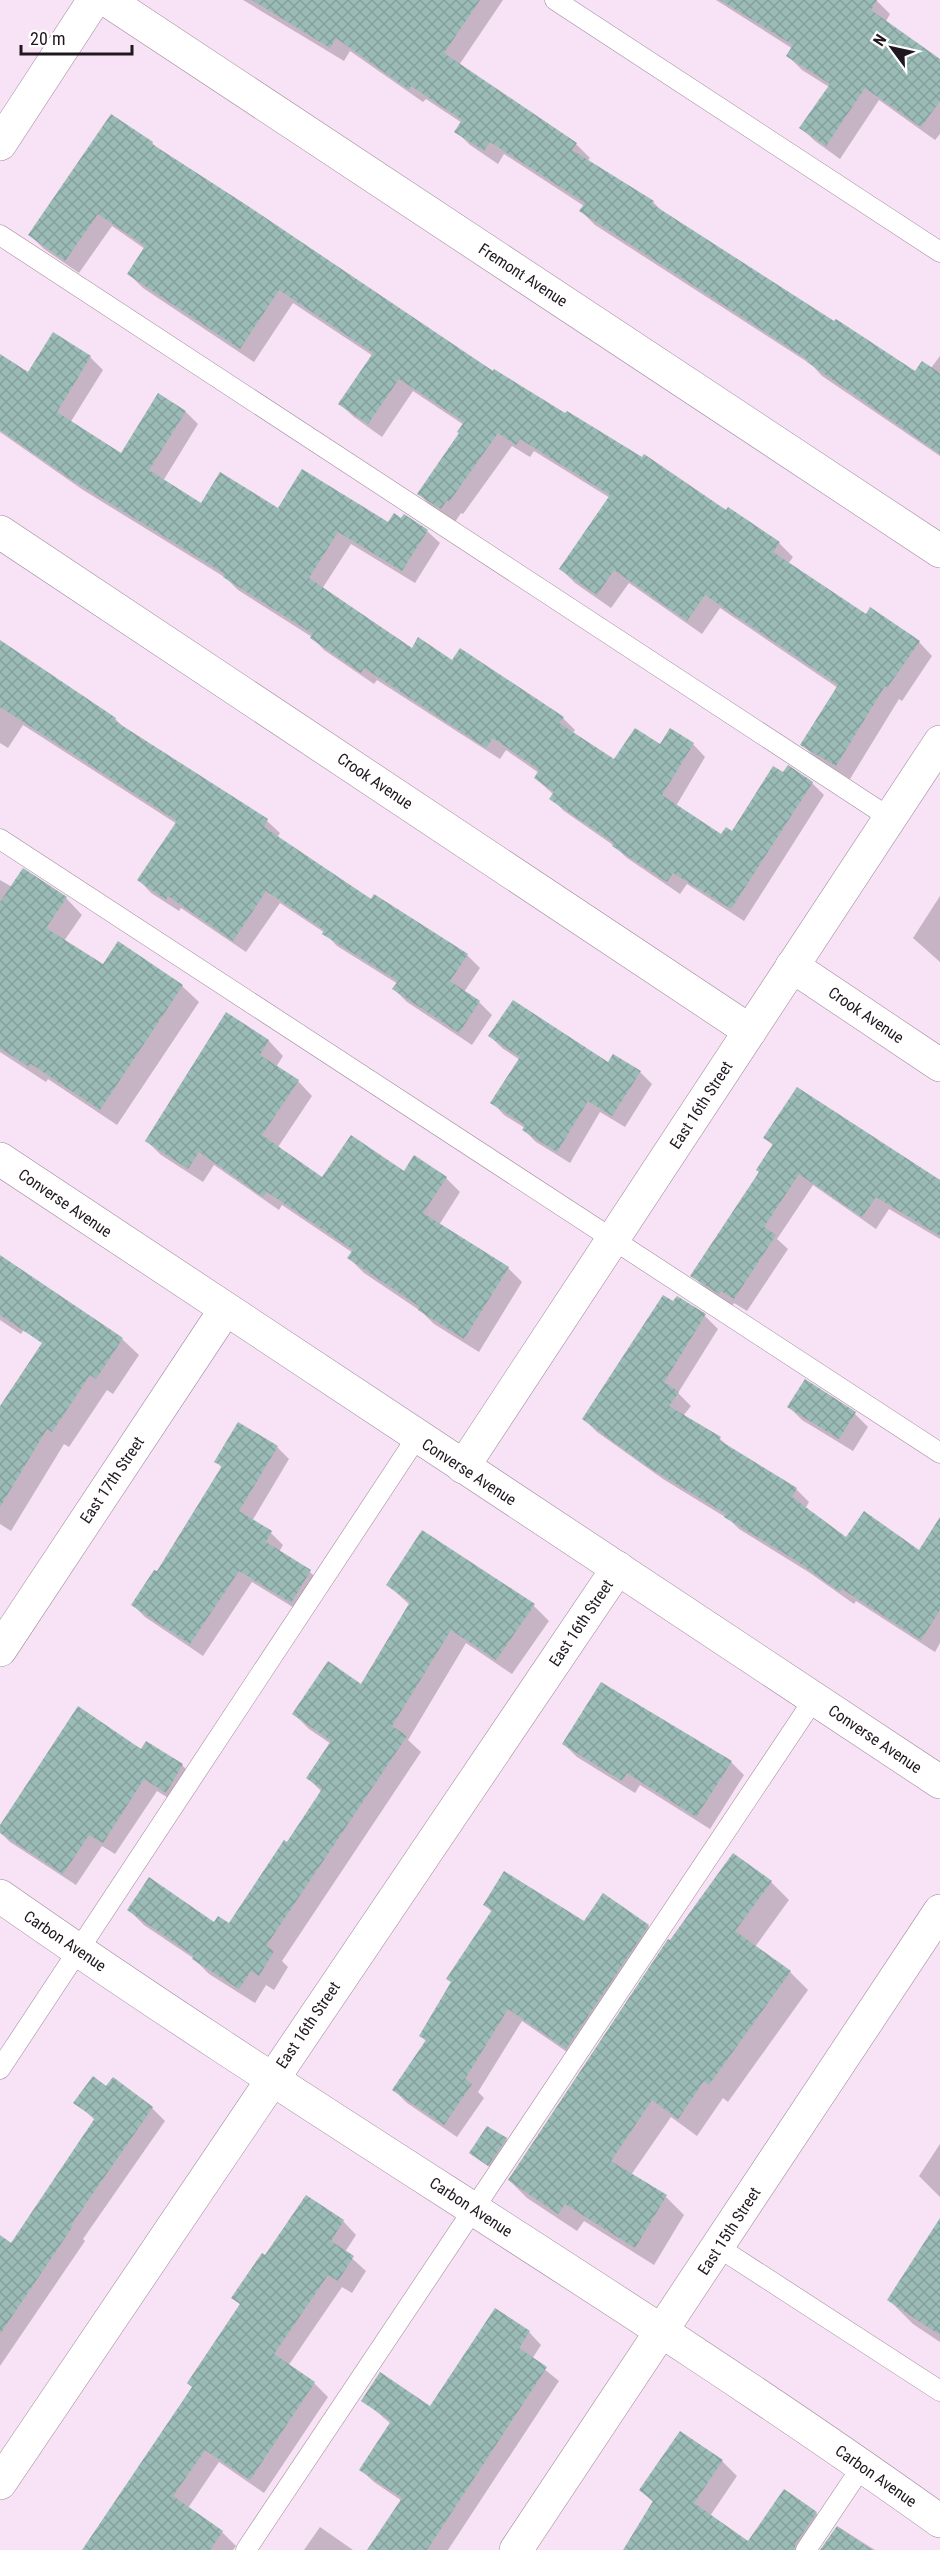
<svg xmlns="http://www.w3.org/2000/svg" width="940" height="2550" font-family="'Roboto Condensed',sans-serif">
  <defs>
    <pattern id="building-cross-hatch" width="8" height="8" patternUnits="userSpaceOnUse" patternTransform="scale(1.5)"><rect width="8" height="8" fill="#9bbbb6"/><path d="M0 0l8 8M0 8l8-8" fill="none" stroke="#85a09c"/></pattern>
  </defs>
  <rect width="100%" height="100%" fill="#f8e2f5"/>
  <!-- shadow -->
  <g fill="#0003">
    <path d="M 243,0 L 503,0 L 459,65 L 576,144 L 590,158 L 587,161 L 653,202 L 666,215 L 915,373 L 931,368 L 940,356 L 940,456 L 822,376 L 812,365 L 595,225 L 581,211 L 584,206 L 504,154 L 498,164 L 470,145 L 456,131 L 462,123 L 426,99 L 423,102 L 350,51 L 344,61 Z"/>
    <path d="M 716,0 L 876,0 L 890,14 L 885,23 L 940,61 L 940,134 L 935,140 L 879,100 L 840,159 L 815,141 L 801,128 L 829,87 L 802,70 L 788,56 L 793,49 Z"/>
    <path d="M 152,143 L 162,152 L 494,373 L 779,543 L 793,557 L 788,564 L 866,616 L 919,642 L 932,656 L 902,701 L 899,699 L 850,779 L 816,758 L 802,745 L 838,688 L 720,608 L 702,634 L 629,583 L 611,608 L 575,583 L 561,569 L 610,498 L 534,451 L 530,457 L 512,446 L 463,514 L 461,513 L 455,522 L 433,508 L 419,494 L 461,434 L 464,425 L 413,391 L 382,437 L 354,417 L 340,404 L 373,356 L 293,303 L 254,362 L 143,288 L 129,274 L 145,249 L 112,226 L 79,273 L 44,249 L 30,235 Z"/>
    <path d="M 0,356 L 29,374 L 90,357 L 103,370 L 70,423 L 121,455 L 186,412 L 198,424 L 163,481 L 202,505 L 279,510 L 389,524 L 427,531 L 440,543 L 415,583 L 351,544 L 322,589 L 412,650 L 452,662 L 563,718 L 575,730 L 573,733 L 615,761 L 661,746 L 693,744 L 705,757 L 676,806 L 722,836 L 733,833 L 784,775 L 812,783 L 824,795 L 744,921 L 687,884 L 680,894 L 627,858 L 613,845 L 564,811 L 551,798 L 554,795 L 535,778 L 539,773 L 506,750 L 500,759 L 377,680 L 374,684 L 324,650 L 312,637 L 238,590 L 226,578 L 83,490 L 0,432 Z"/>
    <path d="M 0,641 L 115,719 L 127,730 L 267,821 L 280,833 L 277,838 L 372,901 L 374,896 L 467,955 L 480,968 L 464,992 L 479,1002 L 492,1015 L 472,1045 L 407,1002 L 394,989 L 398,984 L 337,946 L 325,933 L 280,903 L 246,952 L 181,908 L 179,911 L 151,893 L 139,880 L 177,824 L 23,725 L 8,748 L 0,743 Z"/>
    <path d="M 0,880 L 12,887 L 66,898 L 82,915 L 64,941 L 104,966 L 182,986 L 199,1002 L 117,1125 L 48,1079 L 46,1082 L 0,1052 Z"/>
    <path d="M 940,896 L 940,962 L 913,938 Z"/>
    <path d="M 227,1015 L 269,1041 L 283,1056 L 276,1067 L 298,1081 L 312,1096 L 278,1147 L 322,1179 L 404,1173 L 446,1178 L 460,1192 L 439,1225 L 508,1268 L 522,1282 L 479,1352 L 434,1324 L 422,1312 L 364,1273 L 349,1258 L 353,1253 L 282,1205 L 279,1210 L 214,1165 L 203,1182 L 161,1155 L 147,1141 Z"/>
    <path d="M 490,1036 L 640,1072 L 652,1084 L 625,1127 L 600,1112 L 570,1163 L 536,1142 L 524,1130 L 525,1128 L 504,1115 L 492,1102 L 520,1060 L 502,1048 Z"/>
    <path d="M 765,1138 L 940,1181 L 940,1239 L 889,1209 L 876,1229 L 813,1185 L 777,1239 L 788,1249 L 747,1311 L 734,1303 L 732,1306 L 705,1288 L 692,1275 L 761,1173 L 774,1146 Z"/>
    <path d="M 0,1256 L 47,1294 L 21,1334 L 0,1320 Z"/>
    <path d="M 705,1316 L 718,1329 L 678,1393 L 691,1406 L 683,1416 L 720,1439 L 731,1449 L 796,1489 L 809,1502 L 805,1509 L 846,1539 L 920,1552 L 940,1533 L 940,1643 L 935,1652 L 856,1601 L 854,1604 L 810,1573 L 739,1529 L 730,1520 L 663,1479 L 597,1432 L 584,1419 Z"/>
    <path d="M 122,1339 L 139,1355 L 113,1394 L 107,1390 L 69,1447 L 64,1444 L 11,1531 L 0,1524 L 0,1418 Z"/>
    <path d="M 805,1381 L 855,1414 L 868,1427 L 853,1451 L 802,1420 L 789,1407 Z"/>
    <path d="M 277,1447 L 289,1459 L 252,1521 L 271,1533 L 283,1545 L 279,1552 L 310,1572 L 322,1584 L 304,1614 L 252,1582 L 203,1656 L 145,1617 L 133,1605 L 157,1574 L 222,1468 L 216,1461 Z"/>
    <path d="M 422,1532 L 534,1606 L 549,1621 L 512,1674 L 466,1643 L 408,1740 L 421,1752 L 282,1961 L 288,1967 L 274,1990 L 266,1985 L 255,2003 L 209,1974 L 193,1958 L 144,1925 L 129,1910 L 215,1925 L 229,1925 L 322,1792 L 308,1778 L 331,1744 L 309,1729 L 294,1714 L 361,1686 L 410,1605 L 388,1585 Z"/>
    <path d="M 564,1744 L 731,1762 L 744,1775 L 710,1829 L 640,1785 L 635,1793 L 577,1757 Z"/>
    <path d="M 142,1751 L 182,1765 L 194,1777 L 178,1804 L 157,1791 L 115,1854 L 102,1846 L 76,1885 L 10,1842 L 0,1832 L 0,1827 Z"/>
    <path d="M 771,1882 L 789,1900 L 755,1947 L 790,1972 L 808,1990 L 728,2102 L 723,2098 L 697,2136 L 671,2117 L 631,2175 L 666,2197 L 684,2215 L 654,2265 L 584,2221 L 577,2231 L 527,2198 L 509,2180 Z"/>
    <path d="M 485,1905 L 584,1923 L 648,1926 L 661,1939 L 580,2061 L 522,2021 L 478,2092 L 484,2098 L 457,2137 L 407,2103 L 394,2090 L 427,2042 L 421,2036 L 492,1912 Z"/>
    <path d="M 107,2088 L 152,2108 L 165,2121 L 83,2239 L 85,2241 L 0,2366 L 0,2262 L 96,2121 L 75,2102 Z"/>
    <path d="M 506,2139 L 512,2145 L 495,2171 L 471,2153 Z"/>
    <path d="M 940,2144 L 940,2197 L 919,2176 Z"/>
    <path d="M 343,2221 L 356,2235 L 345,2252 L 366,2271 L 352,2293 L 342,2287 L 288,2366 L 314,2383 L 328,2397 L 264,2493 L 219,2462 L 188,2508 L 222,2532 L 236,2546 L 233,2550 L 83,2550 L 193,2388 L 241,2305 L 233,2298 L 266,2257 Z"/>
    <path d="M 940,2221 L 940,2342 L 913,2324 L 889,2300 Z"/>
    <path d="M 529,2332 L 541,2345 L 532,2359 L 559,2381 L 448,2550 L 369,2550 L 402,2501 L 374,2482 L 361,2470 L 391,2424 L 363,2400 L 430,2408 Z"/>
    <path d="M 722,2461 L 737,2476 L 710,2516 L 748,2543 L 816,2513 L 831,2528 L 816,2550 L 626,2550 L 654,2503 L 641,2490 Z"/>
    <path d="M 320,2527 L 353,2550 L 304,2550 Z"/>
    <path d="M 837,2527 L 840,2528 L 875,2550 L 821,2550 Z"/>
  </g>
  <!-- building -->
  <g fill="url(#building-cross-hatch)">
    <path d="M 252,0 L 480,0 L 444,53 L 577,143 L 572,150 L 654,201 L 652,204 L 834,321 L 836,319 L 915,371 L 922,361 L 940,373 L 940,454 L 807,362 L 808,360 L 579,211 L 585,203 L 490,142 L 484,151 L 454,132 L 462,120 L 411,86 L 409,90 L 336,38 L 330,48 Z"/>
    <path d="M 720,0 L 877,0 L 871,10 L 940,59 L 940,101 L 921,127 L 865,88 L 826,146 L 799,128 L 830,84 L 786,56 L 793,45 Z"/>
    <path d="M 111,114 L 153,142 L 152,144 L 248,206 L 493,371 L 494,369 L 565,413 L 567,411 L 642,457 L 644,454 L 726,510 L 728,507 L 780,542 L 773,552 L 866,614 L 870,607 L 920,641 L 887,688 L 885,686 L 836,766 L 800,745 L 838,685 L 705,595 L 687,621 L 614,570 L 597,595 L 559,569 L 610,495 L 520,439 L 516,445 L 498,433 L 449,502 L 447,500 L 441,509 L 417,494 L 459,433 L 457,432 L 464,422 L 399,379 L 368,424 L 338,404 L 373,353 L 279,290 L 240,349 L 127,274 L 145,246 L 98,214 L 65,261 L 28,235 Z"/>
    <path d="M 53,332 L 91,356 L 57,412 L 121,453 L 158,393 L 186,411 L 149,470 L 201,503 L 220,472 L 278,508 L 302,469 L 388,522 L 394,513 L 401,518 L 404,514 L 428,530 L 402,571 L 338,532 L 309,578 L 412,648 L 418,637 L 452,660 L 460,648 L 564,717 L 559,723 L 614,759 L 635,728 L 660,744 L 670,728 L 694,743 L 662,795 L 721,834 L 726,827 L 732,831 L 773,766 L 783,772 L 788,765 L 813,782 L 731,909 L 673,873 L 667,882 L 612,846 L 614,843 L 549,799 L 554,792 L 534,778 L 539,770 L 493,738 L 486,748 L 364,668 L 361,673 L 310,638 L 313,634 L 223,577 L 225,574 L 69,478 L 0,430 L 0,354 L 28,372 Z"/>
    <path d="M 0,640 L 116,718 L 115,721 L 268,819 L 264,827 L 371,899 L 374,894 L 468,954 L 450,981 L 480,1001 L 459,1033 L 392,989 L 398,981 L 322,934 L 324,930 L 266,891 L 233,941 L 168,896 L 166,900 L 137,880 L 177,821 L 0,707 Z"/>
    <path d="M 23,868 L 67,897 L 46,928 L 103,964 L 118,941 L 183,985 L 100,1110 L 31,1064 L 29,1067 L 0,1048 L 0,902 Z"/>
    <path d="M 513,1000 L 608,1062 L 613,1054 L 641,1071 L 612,1116 L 588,1101 L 557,1152 L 522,1130 L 525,1125 L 490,1103 L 520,1057 L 488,1036 Z"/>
    <path d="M 226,1012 L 269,1040 L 260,1055 L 299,1080 L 262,1135 L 322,1177 L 351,1135 L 404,1171 L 414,1155 L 447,1177 L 423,1213 L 509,1267 L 464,1339 L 418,1310 L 420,1307 L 347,1258 L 353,1250 L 267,1192 L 263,1197 L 199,1152 L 188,1169 L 145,1141 Z"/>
    <path d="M 797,1087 L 940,1180 L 940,1236 L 876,1197 L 862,1217 L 799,1174 L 764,1227 L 776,1235 L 734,1299 L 721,1291 L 719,1294 L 690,1276 L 759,1172 L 756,1170 L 773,1144 L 763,1138 Z"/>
    <path d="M 0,1255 L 123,1338 L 96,1379 L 90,1375 L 52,1432 L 47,1429 L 0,1507 L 0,1406 L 42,1343 L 0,1315 Z"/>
    <path d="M 663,1295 L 673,1301 L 677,1296 L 706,1314 L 664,1382 L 679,1392 L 669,1406 L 721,1437 L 719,1440 L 797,1488 L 792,1497 L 846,1537 L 864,1511 L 919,1550 L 940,1517 L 940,1610 L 921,1640 L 842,1589 L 840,1592 L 795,1560 L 724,1517 L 726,1514 L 648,1467 L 582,1419 Z"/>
    <path d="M 805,1379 L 856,1412 L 839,1439 L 787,1407 Z"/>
    <path d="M 238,1422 L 278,1446 L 239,1511 L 272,1531 L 266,1542 L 311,1570 L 291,1603 L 239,1571 L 190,1644 L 131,1605 L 154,1570 L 157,1571 L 222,1466 L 214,1462 Z"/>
    <path d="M 422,1530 L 535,1604 L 496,1660 L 451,1630 L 392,1726 L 407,1736 L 266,1946 L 274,1951 L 259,1976 L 251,1971 L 239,1989 L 192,1959 L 194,1956 L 127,1910 L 149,1877 L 214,1922 L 218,1916 L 229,1923 L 284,1840 L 287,1842 L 322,1789 L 306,1778 L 331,1741 L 292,1714 L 328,1661 L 361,1684 L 410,1602 L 386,1585 Z"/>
    <path d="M 601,1682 L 732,1761 L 696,1817 L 627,1773 L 622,1781 L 562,1744 Z"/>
    <path d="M 78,1706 L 141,1749 L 146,1741 L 183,1764 L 166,1793 L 144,1779 L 103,1843 L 89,1835 L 63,1874 L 0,1833 L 0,1825 Z"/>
    <path d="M 733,1853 L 772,1881 L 735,1931 L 791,1971 L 709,2085 L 704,2081 L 678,2119 L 652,2100 L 611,2161 L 667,2195 L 635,2248 L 565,2204 L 558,2214 L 508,2180 L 668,1939 L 670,1940 Z"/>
    <path d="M 504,1871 L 584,1921 L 603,1893 L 649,1925 L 566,2049 L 508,2009 L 465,2079 L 472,2084 L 444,2125 L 392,2090 L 426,2040 L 419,2036 L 451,1982 L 446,1979 L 492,1910 L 483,1905 Z"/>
    <path d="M 93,2076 L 106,2086 L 113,2077 L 153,2107 L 71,2225 L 73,2226 L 0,2334 L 0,2235 L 11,2243 L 95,2118 L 73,2103 Z"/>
    <path d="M 487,2126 L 507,2138 L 488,2166 L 469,2153 Z"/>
    <path d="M 306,2195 L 344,2220 L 331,2241 L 354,2256 L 338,2281 L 328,2275 L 274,2354 L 315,2382 L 250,2480 L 205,2450 L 173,2496 L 223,2531 L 210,2550 L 82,2550 L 192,2387 L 187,2383 L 240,2304 L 231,2298 L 262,2253 L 265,2255 Z"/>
    <path d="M 940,2218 L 940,2335 L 887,2300 Z"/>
    <path d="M 495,2308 L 530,2331 L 519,2348 L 547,2367 L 427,2550 L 367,2550 L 402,2498 L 359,2470 L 391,2421 L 361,2401 L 380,2372 L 430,2406 Z"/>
    <path d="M 680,2431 L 723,2460 L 694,2503 L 748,2541 L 784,2489 L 817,2512 L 796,2543 L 794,2550 L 623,2550 L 653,2501 L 639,2490 Z"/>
    <path d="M 837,2526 L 872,2550 L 820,2550 Z"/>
  </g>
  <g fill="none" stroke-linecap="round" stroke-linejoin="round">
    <defs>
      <g id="lane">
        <path d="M 555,0 L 940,252"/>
        <path d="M 0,235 L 890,818"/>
        <path d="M 0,839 L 940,1453"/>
        <path d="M 0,2069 L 417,1437"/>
        <path d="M 718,2247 L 940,2391"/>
        <path d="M 246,2550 L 814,1699"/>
        <path d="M 806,2550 L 863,2465"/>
      </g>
      <g id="street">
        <path d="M 107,0 L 940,551"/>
        <path d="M 0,144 L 94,0"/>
        <path d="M 0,532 L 750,1031"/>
        <path d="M 792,966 L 940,1065"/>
        <path d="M 463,1467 L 940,742"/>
        <path d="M 0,1650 L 225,1310"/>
        <path d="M 0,1896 C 308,2112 634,2302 940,2521"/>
        <path d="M 0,2483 L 618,1568"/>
        <path d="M 516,2550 L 940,1911"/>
      </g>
      <path id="secondary" d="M 0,1159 L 940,1782"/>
    </defs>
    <!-- lane casing -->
    <use href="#lane" stroke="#9c8799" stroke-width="21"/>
    <!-- street casing -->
    <use href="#street" stroke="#9c8799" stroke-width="34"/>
    <!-- secondary casing -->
    <use href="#secondary" stroke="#9c8799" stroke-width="34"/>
    <!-- lane -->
    <use href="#lane" stroke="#fff" stroke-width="20"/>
    <!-- street -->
    <use href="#street" stroke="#fff" stroke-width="33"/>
    <!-- secondary -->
    <use href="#secondary" stroke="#fff" stroke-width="33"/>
  </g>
  <g text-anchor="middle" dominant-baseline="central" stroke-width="5" stroke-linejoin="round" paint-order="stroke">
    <!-- street labels -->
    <g font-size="16" fill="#20181f" stroke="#fff">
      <text transform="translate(523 275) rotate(33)">Fremont Avenue</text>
      <text transform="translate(375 781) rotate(34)">Crook Avenue</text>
      <text transform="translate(866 1015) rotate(34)">Crook Avenue</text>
      <text transform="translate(701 1105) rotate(-57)">East 16th Street</text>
      <text transform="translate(65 1203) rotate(34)">Converse Avenue</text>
      <text transform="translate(469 1472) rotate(33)">Converse Avenue</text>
      <text transform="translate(112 1480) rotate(-56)">East 17th Street</text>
      <text transform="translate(581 1623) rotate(-56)">East 16th Street</text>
      <text transform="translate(875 1739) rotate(34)">Converse Avenue</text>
      <text transform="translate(65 1941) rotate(34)">Carbon Avenue</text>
      <text transform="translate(308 2025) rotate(-56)">East 16th Street</text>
      <text transform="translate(471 2207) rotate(33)">Carbon Avenue</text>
      <text transform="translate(729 2231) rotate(-57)">East 15th Street</text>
      <text transform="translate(876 2476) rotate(35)">Carbon Avenue</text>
    </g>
  </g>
  <!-- north arrow -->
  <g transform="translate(892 48) rotate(303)" stroke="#ffffff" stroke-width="4.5" paint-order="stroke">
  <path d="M0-4.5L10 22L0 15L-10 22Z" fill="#20181f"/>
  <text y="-9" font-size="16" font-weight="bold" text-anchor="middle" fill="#20181f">N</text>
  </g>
  <!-- scale -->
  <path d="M21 45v9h111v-9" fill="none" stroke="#20181f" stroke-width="3"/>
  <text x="30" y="45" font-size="18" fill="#20181f" stroke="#ffffff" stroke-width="4.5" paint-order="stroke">20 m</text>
</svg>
